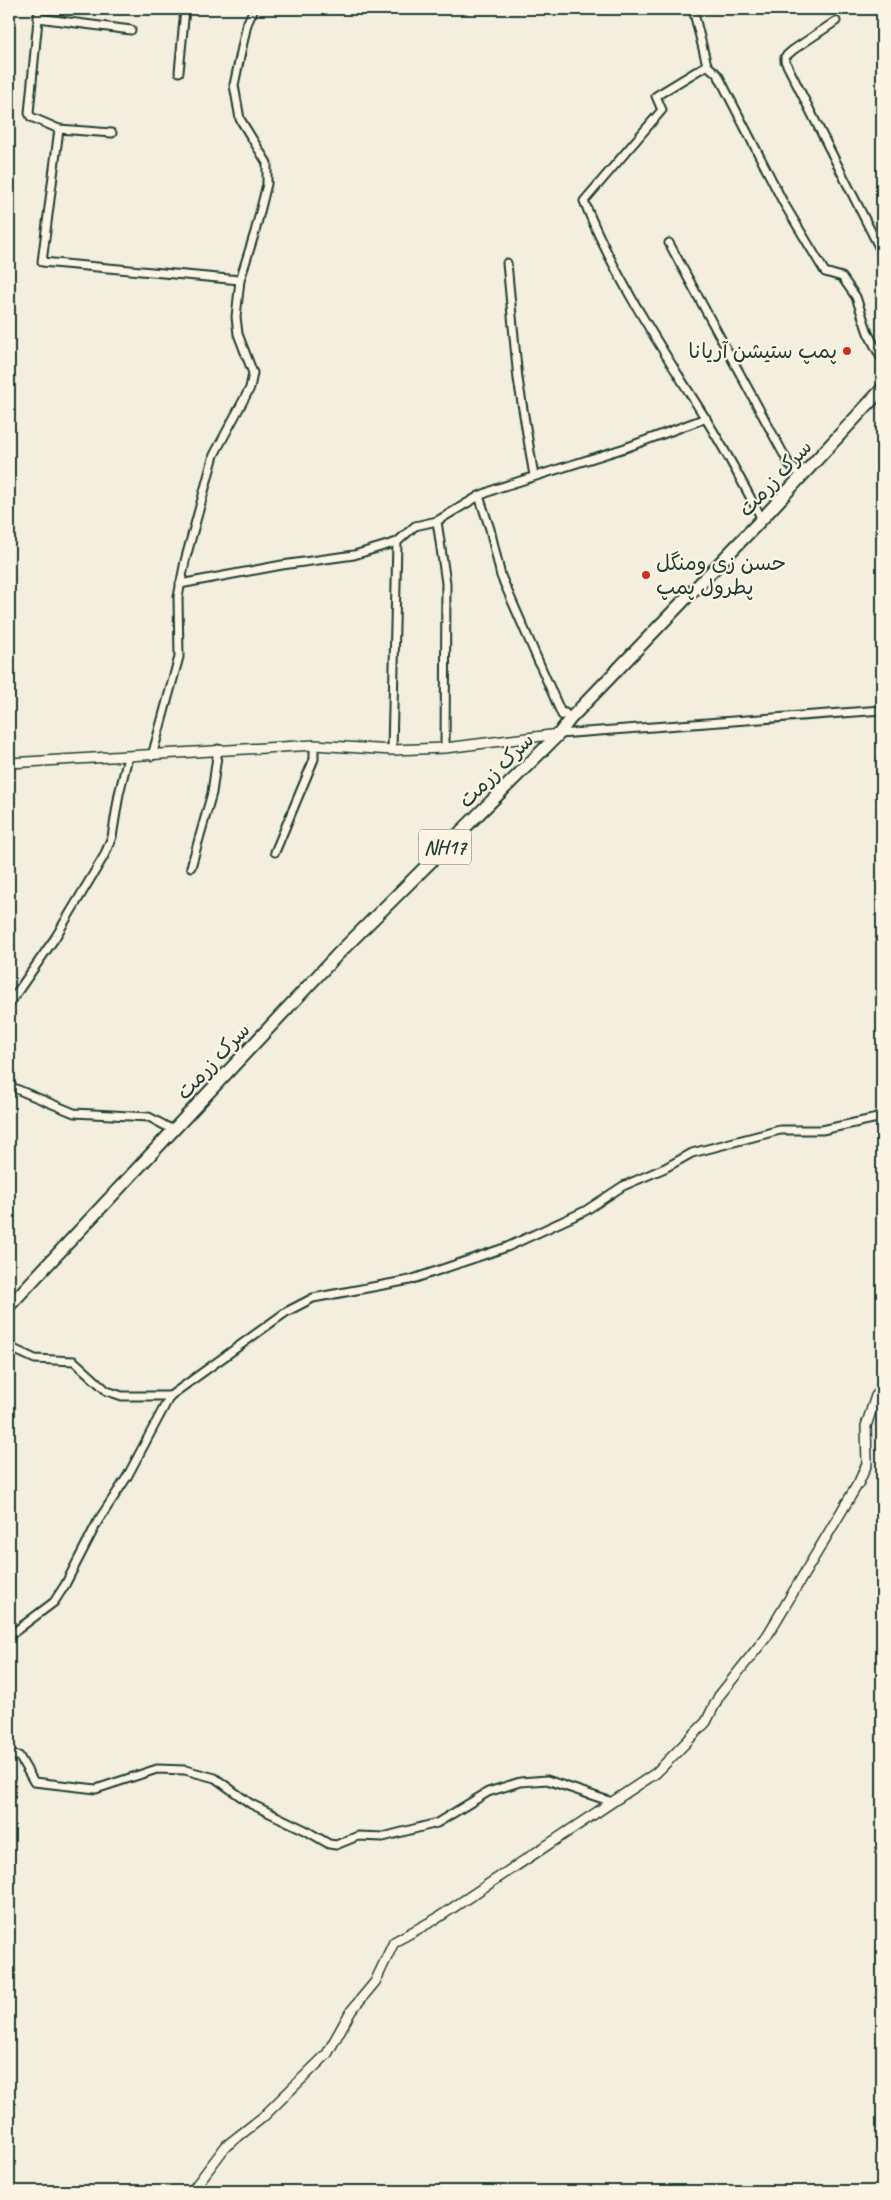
<svg xmlns="http://www.w3.org/2000/svg" width="891" height="2200" font-family="Caveat,'Playpen Sans Arabic',sans-serif">
  <rect width="100%" height="100%" fill="#f3eede"/>
  <filter id="ink" filterUnits="userSpaceOnUse"><feTurbulence type="fractalNoise" baseFrequency=".02" numOctaves="2"/><feDisplacementMap in="SourceGraphic" scale="10" xChannelSelector="R" yChannelSelector="G"/><feConvolveMatrix kernelMatrix="1 2 1 2 8 2 1 2 1" color-interpolation-filters="sRGB"/></filter>
  <g filter="url(#ink)">
    <g fill="none" stroke-linecap="round" stroke-linejoin="round">
      <defs>
        <g id="minor">
          <path d="M 39,9 L 29,113 L 31,117 L 59,129 L 112,133"/>
          <path d="M 693,9 L 707,65 L 718,75 L 783,202 L 825,272 L 842,277 L 856,297 L 868,333 L 880,356"/>
          <path d="M 38,18 L 131,30"/>
          <path d="M 836,21 L 793,50 L 785,57 L 785,61 L 882,253"/>
          <path d="M 707,65 L 656,96 L 662,110 L 584,201 C 614,277 661,347 704,416 C 725,449 743,484 762,519"/>
          <path d="M 179,72 L 185,9"/>
          <path d="M 59,129 L 42,262 L 240,280"/>
          <path d="M 669,243 L 789,464 L 802,476"/>
          <path d="M 507,263 L 518,379 L 534,476"/>
          <path d="M 479,496 L 490,529 L 501,576 L 562,715 L 565,713 L 570,719"/>
          <path d="M 437,521 L 446,583 L 445,748"/>
          <path d="M 180,584 L 282,565 L 354,555 L 397,542 L 415,526 L 437,521 L 479,496 L 498,488 L 625,448 L 706,418"/>
          <path d="M 559,734 L 882,710"/>
          <path d="M 392,750 L 397,542"/>
          <path d="M 152,756 L 179,657 L 178,597 L 185,561 L 214,455 L 250,388 L 253,373 L 238,334 L 236,317 L 240,280 L 255,232 L 267,184 L 267,163 L 240,119 L 234,85 L 247,24 L 254,9"/>
          <path d="M 275,852 L 314,759 L 314,745"/>
          <path d="M 191,867 L 212,793 L 218,749"/>
          <path d="M 9,1004 L 55,938 L 104,856 L 112,837 L 119,794 L 128,757"/>
          <path d="M 9,1086 L 74,1113 L 149,1117 L 173,1130"/>
          <path d="M 9,1347 L 35,1359 L 74,1361 L 107,1391 L 122,1396 L 170,1396"/>
          <path d="M 9,1636 L 54,1602 L 65,1585 L 98,1521 L 127,1477 L 170,1396 L 286,1312 L 313,1298 L 410,1280 L 507,1247 L 585,1211 L 623,1186 L 665,1168 L 692,1153 L 780,1130 L 822,1130 L 882,1117"/>
          <path d="M 9,1755 L 19,1756 L 34,1782 L 96,1789 L 157,1769 L 185,1770 L 215,1778 L 251,1804 L 305,1830 L 329,1844 L 336,1845 L 358,1836 L 383,1837 L 437,1823 L 488,1792 L 520,1782 L 547,1780 L 612,1802"/>
        </g>
        <g id="tertiary">
          <path d="M 9,763 L 314,745 L 392,750 L 445,748 L 559,734"/>
          <path d="M 192,2191 L 226,2146 L 263,2117 L 327,2054 L 351,2011 L 375,1982 L 394,1942 L 436,1919 L 656,1773 L 706,1722 L 719,1696 L 767,1636 L 859,1482 L 867,1464 L 866,1426 L 876,1396 L 882,1389"/>
        </g>
        <path id="trunk" d="M 9,1306 L 338,954 L 559,734 L 570,719 L 762,519 L 882,389"/>
      </defs>
      <!-- minor casing -->
      <use href="#minor" stroke="#1f3d34" stroke-width="11"/>
      <!-- tertiary casing -->
      <use href="#tertiary" stroke="#1f3d34" stroke-width="12"/>
      <!-- trunk casing -->
      <use href="#trunk" stroke="#1f3d34" stroke-width="15"/>
      <!-- minor -->
      <use href="#minor" stroke="#fcf5e5" stroke-width="7"/>
      <!-- tertiary -->
      <use href="#tertiary" stroke="#fcf5e5" stroke-width="9"/>
      <!-- trunk -->
      <use href="#trunk" stroke="#fcf5e5" stroke-width="11"/>
    </g>
  </g>
  <!-- markers -->
  <g fill="#c8321e" stroke="#fcf5e5" stroke-width="2">
    <circle cx="847" cy="351" r="5"/>
    <circle cx="646" cy="575" r="5"/>
  </g>
  <g text-anchor="middle" dominant-baseline="central" stroke-width="4.5" stroke-linejoin="round" paint-order="stroke">
    <!-- shield labels -->
    <rect fill="#fcf5e5" stroke="#617469" stroke-width="1" x="419" y="829.5" width="52" height="35" rx="4"/>
    <g font-size="20" font-weight="bold" fill="#1f3d34">
      <text x="445" y="847">NH17</text>
    </g>
    <!-- poi labels -->
    <g font-size="21" fill="#1f3d34" stroke="#fcf5e5" text-anchor="end">
      <text x="837" y="351">پمپ ستیشن آریانا</text>
      <text x="656" y="563" text-anchor="start">حسن زی ومنگل<tspan x="656" dy="24">پطرول پمپ</tspan></text>
    </g>
    <!-- street labels -->
    <g font-size="21" fill="#1f3d34" stroke="#fcf5e5">
      <text transform="translate(775 478) rotate(-47)">سرک زرمت</text>
      <text transform="translate(496 770) rotate(-45)">سرک زرمت</text>
      <text transform="translate(213 1061) rotate(-47)">سرک زرمت</text>
    </g>
  </g>
  <!-- margin -->
  <rect width="891" height="2200" fill="none" stroke="#fcf5e5" stroke-width="30"/>
  <rect x="15" y="15" width="861" height="2170" fill="none" stroke="#1f3d34" stroke-width="2" filter="url(#ink)"/>
</svg>
